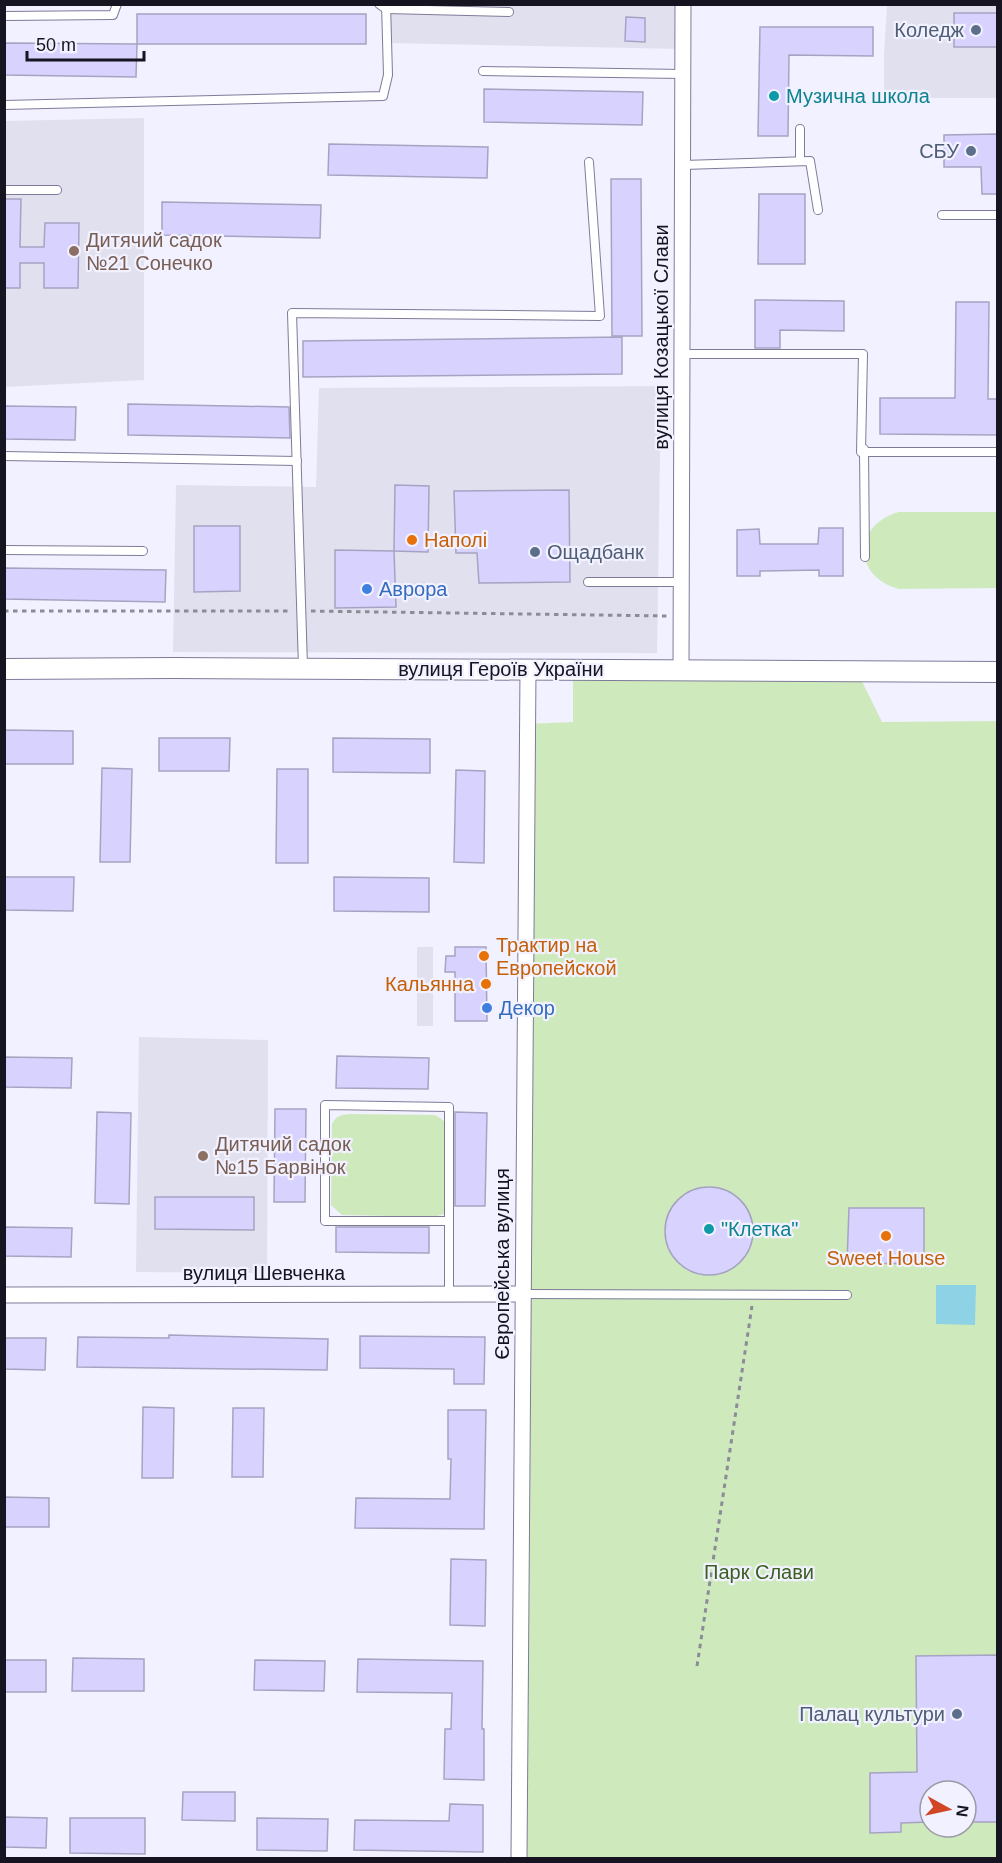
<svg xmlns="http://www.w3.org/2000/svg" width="1002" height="1863" font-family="Helvetica,sans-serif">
  <rect width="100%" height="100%" fill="#f2f1ff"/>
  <!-- built -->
  <g fill="#e1e0ef">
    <path d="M 386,5 L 682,5 L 682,49 L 389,43 Z"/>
    <path d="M 887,5 L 997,5 L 997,98 L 884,98 L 884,56 Z"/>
    <path d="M 144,118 L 144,380 L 5,387 L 4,121 Z"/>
    <path d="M 661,386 L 657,653 L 173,652 L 176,485 L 316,487 L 319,388 Z"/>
    <rect x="417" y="947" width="16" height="79"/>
    <path d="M 139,1037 L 268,1040 L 267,1273 L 136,1272 Z"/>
  </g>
  <!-- green -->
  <g fill="#ceeabd" fill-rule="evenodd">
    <path d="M 899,512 L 997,512 L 997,588 L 899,589 C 853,577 852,525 899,512 Z"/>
    <path d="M 573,670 L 857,671 L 882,722 L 997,721 L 997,1858 L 519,1858 L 527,724 L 573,722 ZM 930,1791 L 966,1791 L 966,1827 L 930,1827 Z"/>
    <path d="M 349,1114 L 434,1115 C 441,1118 444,1120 446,1126 L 445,1208 L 444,1214 L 434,1217 L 342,1215 L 331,1205 L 332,1124 C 336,1116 340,1115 349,1114 Z"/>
  </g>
  <!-- water -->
  <path fill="#8ed3e5" d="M 936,1285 L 976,1285 L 975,1325 L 936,1324 Z"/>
  <!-- building -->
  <g fill="#d8d3fe" stroke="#a6a3c2" stroke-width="1.5">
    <rect x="954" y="13" width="44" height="34"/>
    <rect x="137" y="14" width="229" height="30"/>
    <path d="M 626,17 L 645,18 L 645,42 L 625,41 Z"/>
    <path d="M 760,27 L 873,27 L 873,56 L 789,55 L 788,136 L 758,136 Z"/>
    <path d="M 4,43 L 137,44 L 136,77 L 4,75 Z"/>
    <path d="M 484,89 L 643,92 L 642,125 L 484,122 Z"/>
    <path d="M 998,134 L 998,194 L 982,194 L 981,167 L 944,167 L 944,135 Z"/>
    <path d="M 329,144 L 488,147 L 487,178 L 328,175 Z"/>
    <path d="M 611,179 L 641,179 L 642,336 L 612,336 Z"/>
    <path d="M 759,194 L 805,194 L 805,264 L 758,264 Z"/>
    <path d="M 4,199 L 21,199 L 20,247 L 44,247 L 45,223 L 79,223 L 78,288 L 44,288 L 44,263 L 20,263 L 20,288 L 4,288 Z"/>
    <path d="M 162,202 L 321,205 L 320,238 L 162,235 Z"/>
    <path d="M 755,300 L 844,301 L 844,331 L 780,330 L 780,348 L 755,348 Z"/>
    <path d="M 956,302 L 989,302 L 988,399 L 998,399 L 998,435 L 880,434 L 880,398 L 955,398 Z"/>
    <path d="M 622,337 L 622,374 L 303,377 L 303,341 Z"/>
    <path d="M 128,404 L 289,407 L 290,438 L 128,435 Z"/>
    <path d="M 4,406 L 76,407 L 75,440 L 4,439 Z"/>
    <path d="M 395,485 L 429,486 L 428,552 L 394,551 Z"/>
    <path d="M 569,490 L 570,582 L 479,583 L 477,553 L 456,553 L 454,491 Z"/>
    <path d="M 194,526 L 240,526 L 240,591 L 194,592 Z"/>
    <path d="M 819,528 L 843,528 L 843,576 L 819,576 L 819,570 L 760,571 L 760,576 L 737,576 L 737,530 L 759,529 L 760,544 L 818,544 Z"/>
    <path d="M 335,550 L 394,551 L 396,607 L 335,608 Z"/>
    <path d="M 4,568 L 166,570 L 165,602 L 4,599 Z"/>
    <path d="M 4,730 L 73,731 L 73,764 L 4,764 Z"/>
    <path d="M 159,738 L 230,738 L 229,771 L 159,771 Z"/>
    <path d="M 333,738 L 430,739 L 430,773 L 333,772 Z"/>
    <path d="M 102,768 L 132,769 L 130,862 L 100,862 Z"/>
    <path d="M 277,769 L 308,769 L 308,863 L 276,863 Z"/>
    <path d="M 456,770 L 485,771 L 484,863 L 454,862 Z"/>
    <path d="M 4,877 L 74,877 L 73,911 L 4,910 Z"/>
    <path d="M 334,877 L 429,878 L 429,912 L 334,911 Z"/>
    <path d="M 455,947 L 486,947 L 487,1021 L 455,1021 L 455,972 L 445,972 L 446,956 L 455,956 Z"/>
    <path d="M 337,1056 L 429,1058 L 428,1089 L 336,1088 Z"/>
    <path d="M 4,1057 L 72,1058 L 71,1088 L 4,1087 Z"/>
    <path d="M 275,1109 L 306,1109 L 305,1202 L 274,1202 Z"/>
    <path d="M 97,1112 L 131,1113 L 129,1204 L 95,1203 Z"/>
    <path d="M 455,1112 L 487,1113 L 485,1206 L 455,1206 Z"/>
    <circle cx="709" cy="1231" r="44"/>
    <path d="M 155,1197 L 254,1197 L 254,1230 L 155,1229 Z"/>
    <path d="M 849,1208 L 924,1208 L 924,1264 L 847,1263 Z"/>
    <path d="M 4,1227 L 72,1228 L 71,1257 L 4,1256 Z"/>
    <path d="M 336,1227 L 429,1227 L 429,1253 L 336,1252 Z"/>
    <path d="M 169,1335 L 328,1339 L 327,1370 L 77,1367 L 78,1337 L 169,1338 Z"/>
    <path d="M 360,1336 L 485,1337 L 484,1384 L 454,1384 L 454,1369 L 360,1368 Z"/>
    <path d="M 4,1338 L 46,1338 L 45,1370 L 4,1369 Z"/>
    <path d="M 143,1407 L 174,1408 L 173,1478 L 142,1478 Z"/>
    <path d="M 233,1408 L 264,1408 L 263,1477 L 232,1477 Z"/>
    <path d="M 448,1410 L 486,1410 L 484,1529 L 355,1528 L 356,1498 L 450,1499 L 451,1459 L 448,1459 Z"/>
    <path d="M 4,1497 L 49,1498 L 49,1527 L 4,1527 Z"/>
    <path d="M 451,1559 L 486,1560 L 485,1626 L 450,1625 Z"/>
    <path d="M 997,1655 L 997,1822 L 966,1822 L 966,1791 L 930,1791 L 930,1822 L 901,1823 L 901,1832 L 870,1833 L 870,1773 L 917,1772 L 916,1656 Z"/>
    <path d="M 73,1658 L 144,1659 L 144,1691 L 72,1691 Z"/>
    <path d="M 358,1659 L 483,1661 L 482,1729 L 484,1729 L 484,1780 L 444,1779 L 445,1729 L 451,1729 L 452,1693 L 357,1692 Z"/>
    <rect x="4" y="1660" width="42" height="32"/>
    <path d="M 255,1660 L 325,1661 L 324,1691 L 254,1690 Z"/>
    <path d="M 183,1792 L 235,1792 L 235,1821 L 182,1820 Z"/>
    <path d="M 450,1804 L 483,1805 L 483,1852 L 354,1850 L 355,1820 L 449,1821 Z"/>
    <path d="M 4,1817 L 47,1818 L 46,1848 L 4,1847 Z"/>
    <path d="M 70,1818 L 145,1818 L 145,1854 L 70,1853 Z"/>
    <path d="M 257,1818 L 328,1819 L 327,1851 L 257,1850 Z"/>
  </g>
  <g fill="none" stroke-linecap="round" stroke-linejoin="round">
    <defs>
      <g id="service">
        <path d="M 379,4 L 386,9 L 509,12"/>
        <path d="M 4,16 L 113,15 L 117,4"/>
        <path d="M 483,71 L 683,74"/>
        <path d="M 4,105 L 383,96 L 388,75 L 386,4"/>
        <path d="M 800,161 L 800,129"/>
        <path d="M 683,165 L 810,161 L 818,210"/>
        <path d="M 4,190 L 57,190"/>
        <path d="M 942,215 L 998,215"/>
        <path d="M 683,354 L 863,354 L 861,452 L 998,452"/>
        <path d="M 864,449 L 865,557"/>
        <path d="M 4,456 L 297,461"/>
        <path d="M 4,550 L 143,551"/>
        <path d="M 588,582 L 681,582"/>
        <path d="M 303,667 L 292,313 L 600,316 L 589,162"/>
        <path d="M 449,1221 L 325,1221 L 325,1105 L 449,1107 L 449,1294"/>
        <path d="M 523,1294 L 847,1295"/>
      </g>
      <g id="minor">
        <path d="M 681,670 L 683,4"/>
        <path d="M 4,1295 L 523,1294"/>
        <path d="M 519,1858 L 528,670"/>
      </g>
      <path id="tertiary" d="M 4,669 L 173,668 L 998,672"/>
    </defs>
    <!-- service casing -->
    <use href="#service" stroke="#7e7b99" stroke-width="10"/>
    <!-- minor casing -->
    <use href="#minor" stroke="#7e7b99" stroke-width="17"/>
    <!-- tertiary casing -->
    <use href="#tertiary" stroke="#7e7b99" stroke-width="22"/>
    <!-- path -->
    <g stroke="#8c8b98" stroke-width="3" stroke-dasharray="4.5 4.5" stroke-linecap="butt">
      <path d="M 4,611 L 292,611"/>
      <path d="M 311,611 L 667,616"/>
      <path d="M 697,1666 L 752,1306"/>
    </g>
    <!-- service -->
    <use href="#service" stroke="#fff" stroke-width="8"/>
    <!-- minor -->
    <use href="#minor" stroke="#fff" stroke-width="15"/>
    <!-- tertiary -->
    <use href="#tertiary" stroke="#fff" stroke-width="20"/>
  </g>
  <!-- markers -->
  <g fill="#5c6f8a" stroke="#f2f1ff" stroke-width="2">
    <circle cx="976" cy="30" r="6"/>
    <circle cx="971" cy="151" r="6"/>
    <circle cx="535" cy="552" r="6"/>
    <circle cx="957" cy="1714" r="6"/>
  </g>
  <g fill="#0f9aa8" stroke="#f2f1ff" stroke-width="2">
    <circle cx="774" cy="96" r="6"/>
    <circle cx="709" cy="1229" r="6"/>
  </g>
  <g fill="#8d6e63" stroke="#f2f1ff" stroke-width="2">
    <circle cx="74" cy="251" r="6"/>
    <circle cx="203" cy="1156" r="6"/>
  </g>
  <g fill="#e8710a" stroke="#f2f1ff" stroke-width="2">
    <circle cx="412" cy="540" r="6"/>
    <circle cx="484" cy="956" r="6"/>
    <circle cx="486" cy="984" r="6"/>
    <circle cx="886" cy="1236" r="6"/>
  </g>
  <g fill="#3f7fe0" stroke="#f2f1ff" stroke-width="2">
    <circle cx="367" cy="589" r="6"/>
    <circle cx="487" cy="1008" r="6"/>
  </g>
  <g text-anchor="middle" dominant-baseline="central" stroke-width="4.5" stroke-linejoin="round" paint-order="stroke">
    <!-- service labels -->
    <g font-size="20" fill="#4e5e75" stroke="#f2f1ff" text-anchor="end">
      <text x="964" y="30">Коледж</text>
      <text x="959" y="151">СБУ</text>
      <text x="547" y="552" text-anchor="start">Ощадбанк</text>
      <text x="945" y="1714">Палац культури</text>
    </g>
    <!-- culture labels -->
    <g font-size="20" fill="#0d838f" stroke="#f2f1ff" text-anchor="start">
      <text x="786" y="96">Музична школа</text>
      <text x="721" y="1229">"Клетка"</text>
    </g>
    <!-- education labels -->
    <g font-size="20" fill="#785e54" stroke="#f2f1ff" text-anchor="start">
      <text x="86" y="240">Дитячий садок<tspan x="86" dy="23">№21 Сонечко</tspan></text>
      <text x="215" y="1144">Дитячий садок<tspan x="215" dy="23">№15 Барвінок</tspan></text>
    </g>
    <!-- street labels -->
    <g font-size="20" fill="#161420" stroke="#f2f1ff">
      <text transform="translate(661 337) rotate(-90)">вулиця Козацької Слави</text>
      <text x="501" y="669">вулиця Героїв України</text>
      <text transform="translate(502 1264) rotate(-90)">Європейська вулиця</text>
      <text x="264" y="1273">вулиця Шевченка</text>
    </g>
    <!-- food labels -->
    <g font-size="20" fill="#c56008" stroke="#f2f1ff" text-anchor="start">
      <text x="424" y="540">Наполі</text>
      <text x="496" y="945">Трактир на<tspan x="496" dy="23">Европейской</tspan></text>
      <text x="474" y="984" text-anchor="end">Кальянна</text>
      <text x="886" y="1258" text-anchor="middle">Sweet House</text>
    </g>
    <!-- shop labels -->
    <g font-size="20" fill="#366cbe" stroke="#f2f1ff" text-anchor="start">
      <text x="379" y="589">Аврора</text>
      <text x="499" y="1008">Декор</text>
    </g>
    <!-- park labels -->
    <g font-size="20" fill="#3b601f" stroke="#f2f1ff">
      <text x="759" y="1572">Парк Слави</text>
    </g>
  </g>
  <!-- border -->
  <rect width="1002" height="1863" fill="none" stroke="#161420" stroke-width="12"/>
  <!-- north arrow -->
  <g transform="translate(948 1809) rotate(98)"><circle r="28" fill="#f2f1ff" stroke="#9a99a6" stroke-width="1.5"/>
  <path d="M0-4.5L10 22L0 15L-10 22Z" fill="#d14726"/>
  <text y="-9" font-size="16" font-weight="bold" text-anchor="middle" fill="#161420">N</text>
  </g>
  <!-- scale -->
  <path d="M27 51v9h117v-9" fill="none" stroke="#161420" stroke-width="3"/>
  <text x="36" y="51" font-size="18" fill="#161420" stroke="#f2f1ff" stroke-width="4.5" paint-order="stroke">50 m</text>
</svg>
